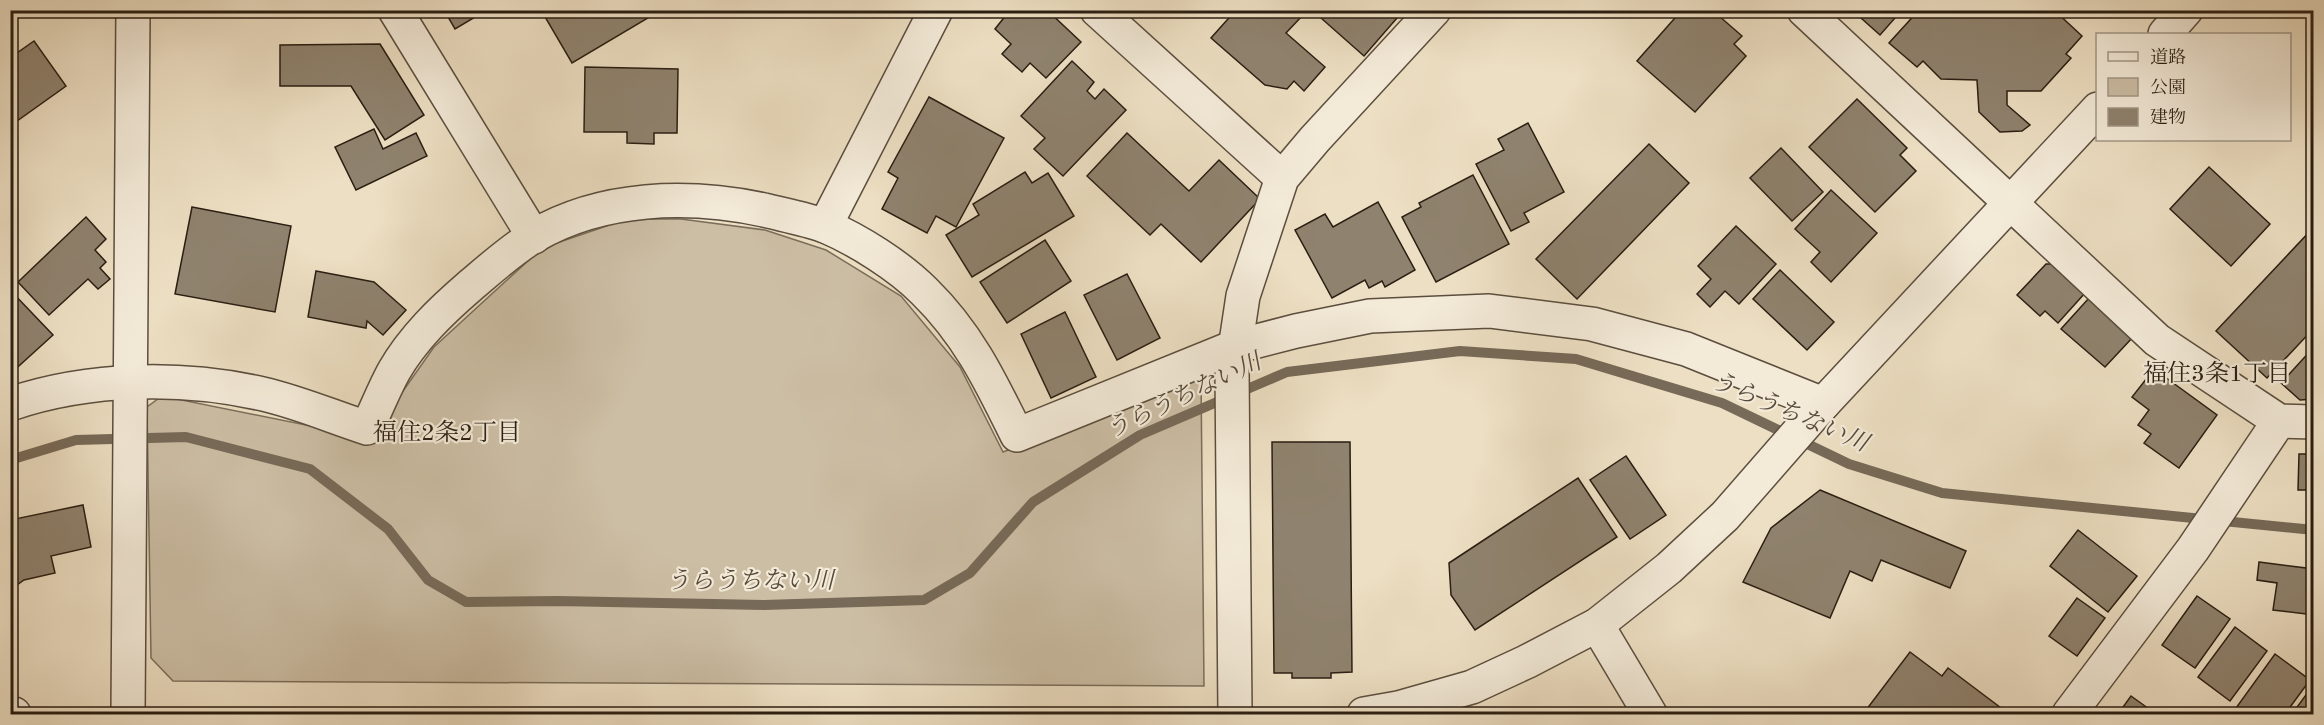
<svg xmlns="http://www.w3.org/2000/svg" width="2324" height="725" font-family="'Old Standard TT','Noto Serif JP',serif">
  <rect width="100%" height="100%" fill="#eddfc3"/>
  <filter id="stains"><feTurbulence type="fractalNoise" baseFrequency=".00333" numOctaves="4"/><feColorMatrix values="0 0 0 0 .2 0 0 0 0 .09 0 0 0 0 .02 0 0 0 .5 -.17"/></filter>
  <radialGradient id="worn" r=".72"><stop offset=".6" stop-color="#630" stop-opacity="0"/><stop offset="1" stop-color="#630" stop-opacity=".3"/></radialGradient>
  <!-- green -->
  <path fill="#ccbea5" stroke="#7b6e5c" stroke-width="1.5" d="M 627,219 L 681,219 L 765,230 L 826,250 L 901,296 L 960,367 L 1003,452 L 1201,377 L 1204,686 L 173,681 L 151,658 L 147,407 L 162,396 L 370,438 L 434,347 L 542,248 Z"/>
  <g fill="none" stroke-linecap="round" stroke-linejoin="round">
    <!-- stream -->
    <path stroke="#776a58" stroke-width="10" d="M 10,460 L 76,440 L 186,437 L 310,469 L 388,529 L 428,580 L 466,602 L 558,601 L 764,605 L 924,600 L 970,573 L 1033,502 L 1140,435 L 1287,372 L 1460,351 L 1576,359 L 1722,403 L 1849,464 L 1942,493 L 2314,530"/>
  </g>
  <!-- building -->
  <g fill="#8f826e" stroke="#2a1e12" stroke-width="1.5">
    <path d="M 444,10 L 487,10 L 455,29 Z"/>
    <path d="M 541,10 L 657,10 L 658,12 L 572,63 Z"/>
    <path d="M 1010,10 L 1047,10 L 1081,42 L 1046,78 L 1030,63 L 1022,72 L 1002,54 L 1011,44 L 995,29 Z"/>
    <path d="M 1236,10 L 1295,10 L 1302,16 L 1286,33 L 1325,67 L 1304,91 L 1294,81 L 1287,89 L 1265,85 L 1211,38 Z"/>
    <path d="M 1312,10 L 1404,10 L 1364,56 Z"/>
    <path d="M 1682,10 L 1724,10 L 1719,16 L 1742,36 L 1734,44 L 1746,56 L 1695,112 L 1637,61 Z"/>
    <path d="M 1852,10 L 1902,10 L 1880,35 Z"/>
    <path d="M 1919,10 L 2054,10 L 2082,36 L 2066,54 L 2071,58 L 2041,91 L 2007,91 L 2007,105 L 2030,125 L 2022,131 L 2000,132 L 1979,112 L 1977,80 L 1941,79 L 1923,61 L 1917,67 L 1889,43 Z"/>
    <path d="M 34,41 L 66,86 L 17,121 L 10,113 L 10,58 Z"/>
    <path d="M 380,44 L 424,115 L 385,140 L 351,86 L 280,86 L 280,45 Z"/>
    <path d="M 1072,61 L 1094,82 L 1087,91 L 1095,99 L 1104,89 L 1126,110 L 1063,176 L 1034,149 L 1045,138 L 1021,116 Z"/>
    <path d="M 585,67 L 678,69 L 677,133 L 654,133 L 654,144 L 627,143 L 627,132 L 584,132 Z"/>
    <path d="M 929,97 L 1004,138 L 956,227 L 936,216 L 927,233 L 882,209 L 898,178 L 888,172 Z"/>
    <path d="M 1857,99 L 1907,148 L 1900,155 L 1916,171 L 1875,212 L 1809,147 Z"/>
    <path d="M 1528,123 L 1564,192 L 1524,213 L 1529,222 L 1511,231 L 1476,164 L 1504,150 L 1498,139 Z"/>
    <path d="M 374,129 L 383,149 L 416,133 L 427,156 L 356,190 L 335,147 Z"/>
    <path d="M 1127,133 L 1189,191 L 1219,160 L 1260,199 L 1201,262 L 1161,224 L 1150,235 L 1087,176 Z"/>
    <path d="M 1649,144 L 1689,183 L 1577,299 L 1536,259 Z"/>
    <path d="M 1781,148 L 1823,192 L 1792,221 L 1750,178 Z"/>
    <path d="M 2209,167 L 2270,224 L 2231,266 L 2170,209 Z"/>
    <path d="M 1025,172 L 1032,183 L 1048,173 L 1074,216 L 972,277 L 946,235 L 979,215 L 973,204 Z"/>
    <path d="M 1473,175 L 1509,244 L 1436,282 L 1402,217 L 1421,207 L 1419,203 Z"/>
    <path d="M 1831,190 L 1877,233 L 1831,282 L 1811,262 L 1820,252 L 1795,229 Z"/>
    <path d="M 1378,202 L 1415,270 L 1385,287 L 1382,281 L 1369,288 L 1365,280 L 1332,298 L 1295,230 L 1325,214 L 1333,227 Z"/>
    <path d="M 192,207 L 291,226 L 275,312 L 175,294 Z"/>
    <path d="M 86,217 L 106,239 L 95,250 L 106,262 L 100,268 L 110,279 L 98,289 L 88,279 L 49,315 L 18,282 Z"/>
    <path d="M 1736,226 L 1776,264 L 1739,304 L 1725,291 L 1710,307 L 1697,294 L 1711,279 L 1698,266 Z"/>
    <path d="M 2314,227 L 2314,328 L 2267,378 L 2216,331 Z"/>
    <path d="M 1045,240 L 1071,281 L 1007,323 L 980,282 Z"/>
    <path d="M 2046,264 L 2054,264 L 2085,293 L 2058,323 L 2045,311 L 2040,316 L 2017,295 Z"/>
    <path d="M 1780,270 L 1834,322 L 1807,350 L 1753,299 Z"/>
    <path d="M 316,271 L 374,282 L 406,310 L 383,335 L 367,321 L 366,328 L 308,317 Z"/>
    <path d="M 1127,274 L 1160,338 L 1117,360 L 1084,295 Z"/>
    <path d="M 10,290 L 53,335 L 10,374 Z"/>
    <path d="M 2089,298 L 2133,337 L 2105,367 L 2061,329 Z"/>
    <path d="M 1065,312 L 1096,377 L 1051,398 L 1021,334 Z"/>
    <path d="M 2314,347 L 2314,399 L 2300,400 L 2281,383 Z"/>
    <path d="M 2154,369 L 2217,415 L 2179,468 L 2144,443 L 2151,434 L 2138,425 L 2149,410 L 2132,397 Z"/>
    <path d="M 1272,442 L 1350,442 L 1352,672 L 1331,673 L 1331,678 L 1292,678 L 1292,673 L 1274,673 Z"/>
    <path d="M 2299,454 L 2314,454 L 2314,490 L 2298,490 Z"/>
    <path d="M 1626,456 L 1666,515 L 1630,539 L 1590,480 Z"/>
    <path d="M 1578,478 L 1617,537 L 1475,630 L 1451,595 L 1449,563 Z"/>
    <path d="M 1820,490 L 1966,551 L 1950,588 L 1881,560 L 1872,581 L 1850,571 L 1830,618 L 1743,582 L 1771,528 Z"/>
    <path d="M 83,505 L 91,547 L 51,556 L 55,573 L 24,580 L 10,590 L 10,520 Z"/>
    <path d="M 2078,530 L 2137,576 L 2108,612 L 2050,566 Z"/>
    <path d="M 2259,562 L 2314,569 L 2314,615 L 2273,610 L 2277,583 L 2257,580 Z"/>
    <path d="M 2197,596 L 2230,619 L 2195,668 L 2162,645 Z"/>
    <path d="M 2077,598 L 2105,618 L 2077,656 L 2049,636 Z"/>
    <path d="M 2235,627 L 2267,651 L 2230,701 L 2198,677 Z"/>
    <path d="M 1910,652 L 1942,676 L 1948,668 L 2009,714 L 1863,714 Z"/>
    <path d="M 2275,654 L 2310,680 L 2285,714 L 2245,714 L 2236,708 Z"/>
    <path d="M 2314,684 L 2314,714 L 2292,714 Z"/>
    <path d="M 2131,696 L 2156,714 L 2118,714 Z"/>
  </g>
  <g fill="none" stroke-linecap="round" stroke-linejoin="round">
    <defs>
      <g id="minor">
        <path d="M 395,10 L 534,237"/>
        <path d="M 1097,10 L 1282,178"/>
        <path d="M 1804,10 L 2157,340 L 2279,421 L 2314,422"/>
        <path d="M 2165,34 L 2186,10"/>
        <path d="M 825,226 L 936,10"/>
        <path d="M 10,404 C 90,377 182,376 263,394 C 298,402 333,417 367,428 C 376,410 384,389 394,371 C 413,338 441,311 470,286 C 490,269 511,250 534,236 C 602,196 688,194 764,210 C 784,215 806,219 825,226 C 858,240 899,266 924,291 C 968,334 990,380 1017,435 L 1234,347 L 1296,331 L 1370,316 L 1489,311 L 1592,324 L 1686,349 L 1823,404"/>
        <path d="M 1597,625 L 1650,714"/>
        <path d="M 10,714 L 14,714"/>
        <path d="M 128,714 L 133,10"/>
        <path d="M 1235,714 L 1232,369 L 1243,296 L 1282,178 L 1315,139 L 1434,10"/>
        <path d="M 1364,714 L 1398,708 L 1472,687 L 1526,662 L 1597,625 L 1669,568 L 1725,516 L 1823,404 L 2098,109"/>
        <path d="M 2069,714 L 2193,549 L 2279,421"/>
      </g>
    </defs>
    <!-- minor casing -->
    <use href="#minor" stroke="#5b4e3e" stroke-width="36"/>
    <!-- minor -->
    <use href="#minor" stroke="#f3ead8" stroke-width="33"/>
  </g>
  <g text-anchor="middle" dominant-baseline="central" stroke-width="4.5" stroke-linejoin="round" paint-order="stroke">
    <!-- neighbourhood labels -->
    <g font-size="24" fill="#2a1e12" stroke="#f3ead8">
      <text x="2217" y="375">福住3条1丁目</text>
      <text x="447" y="434">福住2条2丁目</text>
    </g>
    <!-- water labels -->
    <g font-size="24" font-style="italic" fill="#574a3b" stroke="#f3ead8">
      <text transform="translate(1184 397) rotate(-25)">うらうちない川</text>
      <text transform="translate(1789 413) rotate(23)">うらうちない川</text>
      <text x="750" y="582">うらうちない川</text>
    </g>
  </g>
  <!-- margin -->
  <rect width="2324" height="725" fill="none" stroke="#eddfc3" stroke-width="36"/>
  <rect x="12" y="12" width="2300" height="701" fill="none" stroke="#2a1e12" stroke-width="3"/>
  <rect x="18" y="18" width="2288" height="689" fill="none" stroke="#2a1e12" stroke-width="1.5"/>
  <!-- legend -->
  <rect x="2096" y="33" width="195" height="108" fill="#f3ead8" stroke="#a39889" stroke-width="1.5"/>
  <rect x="2108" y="52" width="30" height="9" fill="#f3ead8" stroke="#a39889" stroke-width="1.5"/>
  <text x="2150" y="63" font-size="18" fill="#2a1e12">道路</text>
  <rect x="2108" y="78" width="30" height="18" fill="#ccbea5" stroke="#a39889" stroke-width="1.5"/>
  <text x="2150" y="93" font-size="18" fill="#2a1e12">公園</text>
  <rect x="2108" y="108" width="30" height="18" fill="#8f826e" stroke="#a39889" stroke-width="1.5"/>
  <text x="2150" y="123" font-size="18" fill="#2a1e12">建物</text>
  <rect width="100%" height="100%" filter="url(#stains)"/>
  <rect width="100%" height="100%" fill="url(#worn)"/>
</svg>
